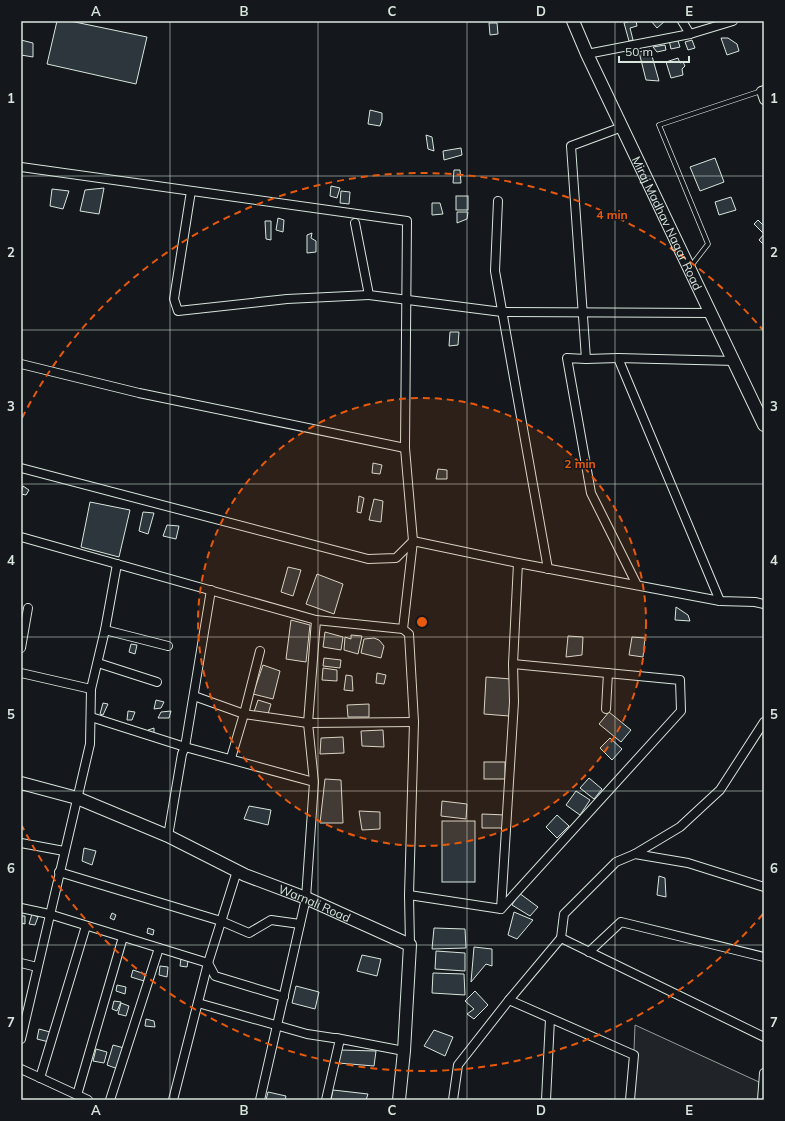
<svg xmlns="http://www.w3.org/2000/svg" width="785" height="1121" font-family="Mulish,sans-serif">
  <rect width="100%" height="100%" fill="#14181c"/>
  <!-- green -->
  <path fill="#202428" stroke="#939e99" d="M 635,1025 L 759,1082 L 758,1100 L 632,1100 Z"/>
  <!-- building -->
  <g fill="#2c363c" stroke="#d8e6dc">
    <path d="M 57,21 L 70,21 L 147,37 L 136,84 L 47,64 Z"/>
    <path d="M 631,21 L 636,21 L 637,26 L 630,28 L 633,40 L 629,41 L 624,23 Z"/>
    <path d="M 651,21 L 665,21 L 657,28 Z"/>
    <path d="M 489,23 L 497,23 L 498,34 L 490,35 Z"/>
    <path d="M 677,38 L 680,47 L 671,49 L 669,40 Z"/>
    <path d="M 721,38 L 728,38 L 737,44 L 739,51 L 727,55 Z"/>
    <path d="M 21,40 L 33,43 L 33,57 L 21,55 Z"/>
    <path d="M 692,40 L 695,48 L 688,50 L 685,42 Z"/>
    <path d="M 665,45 L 666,50 L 657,52 L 653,47 Z"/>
    <path d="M 650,49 L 659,81 L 646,80 L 639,52 Z"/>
    <path d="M 678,58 L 680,63 L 683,62 L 685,66 L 682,69 L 683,75 L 671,78 L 666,62 Z"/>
    <path d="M 370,110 L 382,113 L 382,120 L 380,126 L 368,124 Z"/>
    <path d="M 426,135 L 432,137 L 434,151 L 428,149 Z"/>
    <path d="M 461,148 L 462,155 L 444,160 L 443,151 Z"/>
    <path d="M 715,158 L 724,182 L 700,191 L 690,167 Z"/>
    <path d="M 454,170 L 460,170 L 461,183 L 453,183 Z"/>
    <path d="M 331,186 L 340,188 L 337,198 L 330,196 Z"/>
    <path d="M 104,188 L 99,214 L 80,211 L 85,190 Z"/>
    <path d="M 52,189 L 69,191 L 63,209 L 50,206 Z"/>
    <path d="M 341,191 L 350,192 L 349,204 L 340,203 Z"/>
    <rect x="456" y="196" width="12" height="14"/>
    <path d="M 731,197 L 736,210 L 719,215 L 715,202 Z"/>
    <path d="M 432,203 L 440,203 L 443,214 L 432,215 Z"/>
    <path d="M 457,212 L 468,212 L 467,219 L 457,223 Z"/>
    <path d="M 278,218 L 284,220 L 283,232 L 276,230 Z"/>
    <path d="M 758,220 L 764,226 L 764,234 L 754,224 Z"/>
    <path d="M 265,221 L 271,221 L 271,240 L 266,239 Z"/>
    <path d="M 312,233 L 311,238 L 316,241 L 316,252 L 307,253 L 307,235 Z"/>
    <path d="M 764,234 L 764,245 L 759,240 Z"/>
    <path d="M 450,332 L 459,332 L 458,345 L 449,346 Z"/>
    <path d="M 373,463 L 382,465 L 380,474 L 372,473 Z"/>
    <path d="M 438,469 L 447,470 L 447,479 L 436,479 Z"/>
    <path d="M 23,486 L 29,490 L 26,495 L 21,494 Z"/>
    <path d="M 359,496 L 364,498 L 361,513 L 357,512 Z"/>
    <path d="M 374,499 L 383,501 L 381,522 L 369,520 Z"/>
    <path d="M 90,502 L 130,510 L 119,557 L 81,547 Z"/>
    <path d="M 143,512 L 154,513 L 148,534 L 139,531 Z"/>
    <path d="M 167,525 L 179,526 L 176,539 L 163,536 Z"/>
    <path d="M 288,567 L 301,570 L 293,596 L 281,592 Z"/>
    <path d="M 317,574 L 343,584 L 334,614 L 306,604 Z"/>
    <path d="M 676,607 L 688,615 L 690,621 L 675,620 Z"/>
    <path d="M 291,620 L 310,625 L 306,662 L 286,659 Z"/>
    <path d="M 325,632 L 343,637 L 341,650 L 323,647 Z"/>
    <path d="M 351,635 L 362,636 L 358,654 L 344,650 L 345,637 L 351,639 Z"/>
    <path d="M 568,636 L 583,637 L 582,655 L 566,657 Z"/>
    <path d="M 632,637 L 645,638 L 643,657 L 629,655 Z"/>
    <path d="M 374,638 L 379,640 L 384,646 L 381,658 L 361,653 L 364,639 Z"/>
    <path d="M 131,644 L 137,645 L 135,654 L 129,652 Z"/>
    <path d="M 324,658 L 341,660 L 340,668 L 323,666 Z"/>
    <path d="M 263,665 L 280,671 L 273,699 L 253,694 Z"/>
    <path d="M 323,668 L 337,670 L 337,681 L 322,680 Z"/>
    <path d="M 377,673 L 386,675 L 384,684 L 376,683 Z"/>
    <path d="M 346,675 L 352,676 L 353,691 L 344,690 Z"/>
    <path d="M 486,677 L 511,679 L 509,716 L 484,714 Z"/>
    <path d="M 156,700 L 164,702 L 161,708 L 154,709 Z"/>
    <path d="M 258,700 L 271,704 L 268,714 L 254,712 Z"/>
    <path d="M 103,703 L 108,704 L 103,715 L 100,714 Z"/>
    <path d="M 369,704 L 369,717 L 348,717 L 347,705 Z"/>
    <path d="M 128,711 L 135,712 L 132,720 L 127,720 Z"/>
    <path d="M 171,711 L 169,718 L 158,718 L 161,712 Z"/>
    <path d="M 609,712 L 631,730 L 621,742 L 599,724 Z"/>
    <path d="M 154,728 L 154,734 L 147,733 L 148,730 Z"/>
    <path d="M 383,730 L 384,747 L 362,746 L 361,731 Z"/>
    <path d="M 343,737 L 344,753 L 320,754 L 321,738 Z"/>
    <path d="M 610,738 L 622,749 L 612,760 L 600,748 Z"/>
    <rect x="484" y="762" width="21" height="17"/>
    <path d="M 589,778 L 602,789 L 594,799 L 580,788 Z"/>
    <path d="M 325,779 L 341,780 L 343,823 L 320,823 Z"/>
    <path d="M 576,791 L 590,800 L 580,815 L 566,805 Z"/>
    <path d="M 442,801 L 467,804 L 466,819 L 441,816 Z"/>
    <path d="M 249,806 L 271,810 L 268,825 L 244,819 Z"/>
    <path d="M 359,811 L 380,812 L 380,829 L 362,830 Z"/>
    <path d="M 482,814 L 506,815 L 505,828 L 482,828 Z"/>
    <path d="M 557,815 L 569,826 L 557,838 L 546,827 Z"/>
    <rect x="442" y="821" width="33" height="61"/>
    <path d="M 84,848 L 96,851 L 92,865 L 82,861 Z"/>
    <path d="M 659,876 L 665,878 L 666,897 L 657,895 Z"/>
    <path d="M 519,893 L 538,907 L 530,916 L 512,905 Z"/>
    <path d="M 514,912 L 533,920 L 517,939 L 508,935 Z"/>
    <path d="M 112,913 L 116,915 L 114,920 L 110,918 Z"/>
    <path d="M 32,914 L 38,917 L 35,925 L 29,924 Z"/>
    <path d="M 21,916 L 25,916 L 25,924 L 21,923 Z"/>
    <path d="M 148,928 L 154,930 L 153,935 L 147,933 Z"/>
    <path d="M 434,928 L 465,929 L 466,948 L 432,949 Z"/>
    <path d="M 474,947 L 492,949 L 492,966 L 486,964 L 471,982 Z"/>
    <path d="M 436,951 L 465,953 L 465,971 L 435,969 Z"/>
    <path d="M 362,955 L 381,959 L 377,976 L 357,971 Z"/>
    <path d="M 181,958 L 188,961 L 187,967 L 180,966 Z"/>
    <path d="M 160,966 L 168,967 L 167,977 L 159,975 Z"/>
    <path d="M 133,970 L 145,974 L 144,981 L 131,977 Z"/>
    <path d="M 433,973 L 464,974 L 465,995 L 432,993 Z"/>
    <path d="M 117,985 L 126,987 L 125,994 L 116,991 Z"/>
    <path d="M 296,986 L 319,992 L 315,1009 L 292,1003 Z"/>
    <path d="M 475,991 L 488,1005 L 474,1019 L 467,1014 L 474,1009 L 465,1001 Z"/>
    <path d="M 114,1001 L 121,1002 L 117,1011 L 112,1009 Z"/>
    <path d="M 121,1003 L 129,1006 L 126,1016 L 118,1014 Z"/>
    <path d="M 146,1019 L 154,1021 L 155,1027 L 145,1026 Z"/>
    <path d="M 39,1029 L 50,1032 L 49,1042 L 37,1039 Z"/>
    <path d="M 434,1030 L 453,1037 L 445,1056 L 424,1046 Z"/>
    <path d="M 113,1045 L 124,1048 L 118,1069 L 107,1065 Z"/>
    <path d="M 96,1049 L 107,1052 L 104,1063 L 93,1061 Z"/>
    <path d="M 341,1050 L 376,1051 L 374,1066 L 338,1063 Z"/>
    <path d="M 333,1090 L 368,1094 L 366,1100 L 331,1100 Z"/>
    <path d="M 268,1092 L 286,1096 L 285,1100 L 266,1100 Z"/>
  </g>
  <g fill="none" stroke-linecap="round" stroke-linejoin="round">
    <defs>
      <path id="lane" d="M 691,266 L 708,244 L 659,125 L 761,91"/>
      <g id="street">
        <path d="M 682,21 L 690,34"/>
        <path d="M 587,54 L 690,34 L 733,21"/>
        <path d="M 764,90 L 761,91 L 764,100"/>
        <path d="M 622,127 L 571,146 L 586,359 L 567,358 L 591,493 L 637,585"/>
        <path d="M 21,167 L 407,221 L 405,448 L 413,541 L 403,629 L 409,634 L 414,722 L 409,895 L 410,945"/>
        <path d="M 191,191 L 174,299 L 178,311 L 287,299 L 369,295"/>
        <path d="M 498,201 L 495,271 L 548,569"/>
        <path d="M 355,223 L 369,295 L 502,312 L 711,313"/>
        <path d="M 586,359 L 618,358"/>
        <path d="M 21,364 L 139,393 L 405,448"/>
        <path d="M 21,468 L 368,559 L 396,558 L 413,541 L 518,563 L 720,601 L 755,602 L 764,604"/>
        <path d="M 21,537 L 316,620 L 403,629"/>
        <path d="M 720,601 L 618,358 L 735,361"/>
        <path d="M 105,630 L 168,646"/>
        <path d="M 21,648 L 28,608"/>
        <path d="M 98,663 L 157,682"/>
        <path d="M 21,673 L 91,689 L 105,630 L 117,564"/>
        <path d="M 194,696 L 244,714 L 260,651"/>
        <path d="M 606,709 L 608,673"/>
        <path d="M 91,717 L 185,747 L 211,590"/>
        <path d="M 231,758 L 244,714 L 308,723 L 414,722"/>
        <path d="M 168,836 L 182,754 L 185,747 L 314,782"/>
        <path d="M 21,843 L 64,851"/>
        <path d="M 635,854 L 680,827 L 720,790 L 764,722"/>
        <path d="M 59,872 L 221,921 L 249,933 L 271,920 L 300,924"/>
        <path d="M 409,895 L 501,909 L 514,702 L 513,664 L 518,563"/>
        <path d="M 21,908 L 49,914 L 208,963 L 215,976 L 284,997"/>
        <path d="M 501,909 L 681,711 L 680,680 L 513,664"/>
        <path d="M 561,938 L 564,914 L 616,862 L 635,854 L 688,863 L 764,887"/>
        <path d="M 589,952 L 621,922 L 764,957"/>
        <path d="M 21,963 L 37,967"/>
        <path d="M 509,1000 L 561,938 L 764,1037"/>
        <path d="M 198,1003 L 307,1034 L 340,1039 L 326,1100"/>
        <path d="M 336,1038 L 404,1051"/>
        <path d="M 21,1039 L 90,744 L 91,689"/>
        <path d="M 21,1069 L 88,1100"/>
        <path d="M 40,1078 L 86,926"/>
        <path d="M 77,1095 L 123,937"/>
        <path d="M 110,1100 L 159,948"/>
        <path d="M 173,1100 L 208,963 L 237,871"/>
        <path d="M 260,1100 L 306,898 L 314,782 L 308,723 L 316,620"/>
        <path d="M 453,1100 L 458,1065 L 509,1000 L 634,1055 L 630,1100"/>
        <path d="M 546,1100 L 550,1019"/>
        <path d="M 762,1100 L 764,1073"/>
      </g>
      <g id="secondary">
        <path id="s1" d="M 573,21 L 587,54 L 764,425"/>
        <path id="s2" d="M 21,783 L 77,798 L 168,836 L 245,875 L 306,898 L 410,945 L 404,1051 L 399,1100"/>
      </g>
    </defs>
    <!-- lane casing -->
    <use href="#lane" stroke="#d8e6dc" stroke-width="5.5"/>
    <!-- street casing -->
    <use href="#street" stroke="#d8e6dc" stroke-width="10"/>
    <!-- secondary casing -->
    <use href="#secondary" stroke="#d8e6dc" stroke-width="14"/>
    <!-- lane -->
    <use href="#lane" stroke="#14181c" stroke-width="4"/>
    <!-- street -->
    <use href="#street" stroke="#14181c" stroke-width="8"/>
    <!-- secondary -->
    <use href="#secondary" stroke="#14181c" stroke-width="12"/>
  </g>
  <!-- grid -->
  <path fill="none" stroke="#d8e6dc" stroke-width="1" stroke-opacity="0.55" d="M 170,21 L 170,1100M 318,21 L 318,1100M 467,21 L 467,1100M 615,21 L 615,1100M 21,176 L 764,176M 21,330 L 764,330M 21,484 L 764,484M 21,637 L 764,637M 21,791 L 764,791M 21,945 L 764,945"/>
  <!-- distance rings -->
  <circle cx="422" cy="622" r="224" fill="#e8590c" fill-opacity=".12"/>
  <g fill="none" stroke="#e8590c" stroke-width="2" stroke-dasharray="7 5">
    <circle cx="422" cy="622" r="224"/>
    <path d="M763 914A449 449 0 0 1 22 826M22 418A449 449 0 0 1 763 330"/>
  </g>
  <g text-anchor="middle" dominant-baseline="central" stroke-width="3" stroke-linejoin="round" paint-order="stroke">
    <!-- street labels -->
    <g font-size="12" fill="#d8e6dc" stroke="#14181c">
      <text stroke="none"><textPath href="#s1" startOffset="223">Miraj Madhav Nagar Road</textPath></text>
      <text stroke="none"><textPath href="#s2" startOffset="318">Warnali Road</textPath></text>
    </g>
  </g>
  <circle cx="422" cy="622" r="6" fill="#e8590c" stroke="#14181c" stroke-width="2"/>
  <g font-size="12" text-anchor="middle" font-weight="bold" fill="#e8590c" stroke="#14181c" stroke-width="3" stroke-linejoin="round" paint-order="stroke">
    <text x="612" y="219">4 min</text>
    <text x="580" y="468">2 min</text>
  </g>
  <!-- border -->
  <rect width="785" height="1121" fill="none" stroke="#14181c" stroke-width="44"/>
  <!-- scale -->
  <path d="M619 56v6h70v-6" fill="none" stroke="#d8e6dc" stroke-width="2"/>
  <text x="625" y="56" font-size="12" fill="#d8e6dc" stroke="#14181c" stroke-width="3" paint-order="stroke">50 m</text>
  <rect x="22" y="22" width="741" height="1077" fill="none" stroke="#d8e6dc" stroke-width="1.5"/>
  <g font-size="13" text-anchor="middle" font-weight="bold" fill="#d8e6dc">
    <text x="96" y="16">A</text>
    <text x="244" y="16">B</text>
    <text x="392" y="16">C</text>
    <text x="541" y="16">D</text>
    <text x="689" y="16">E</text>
    <text x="11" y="103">1</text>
    <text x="774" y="103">1</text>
    <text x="11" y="257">2</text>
    <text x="774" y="257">2</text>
    <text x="11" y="411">3</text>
    <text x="774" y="411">3</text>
    <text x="11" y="565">4</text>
    <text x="774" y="565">4</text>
    <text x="11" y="719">5</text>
    <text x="774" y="719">5</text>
    <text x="11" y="873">6</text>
    <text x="774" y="873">6</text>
    <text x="11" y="1027">7</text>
    <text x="774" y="1027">7</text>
    <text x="96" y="1115">A</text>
    <text x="244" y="1115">B</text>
    <text x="392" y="1115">C</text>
    <text x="541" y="1115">D</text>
    <text x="689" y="1115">E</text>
  </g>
</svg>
